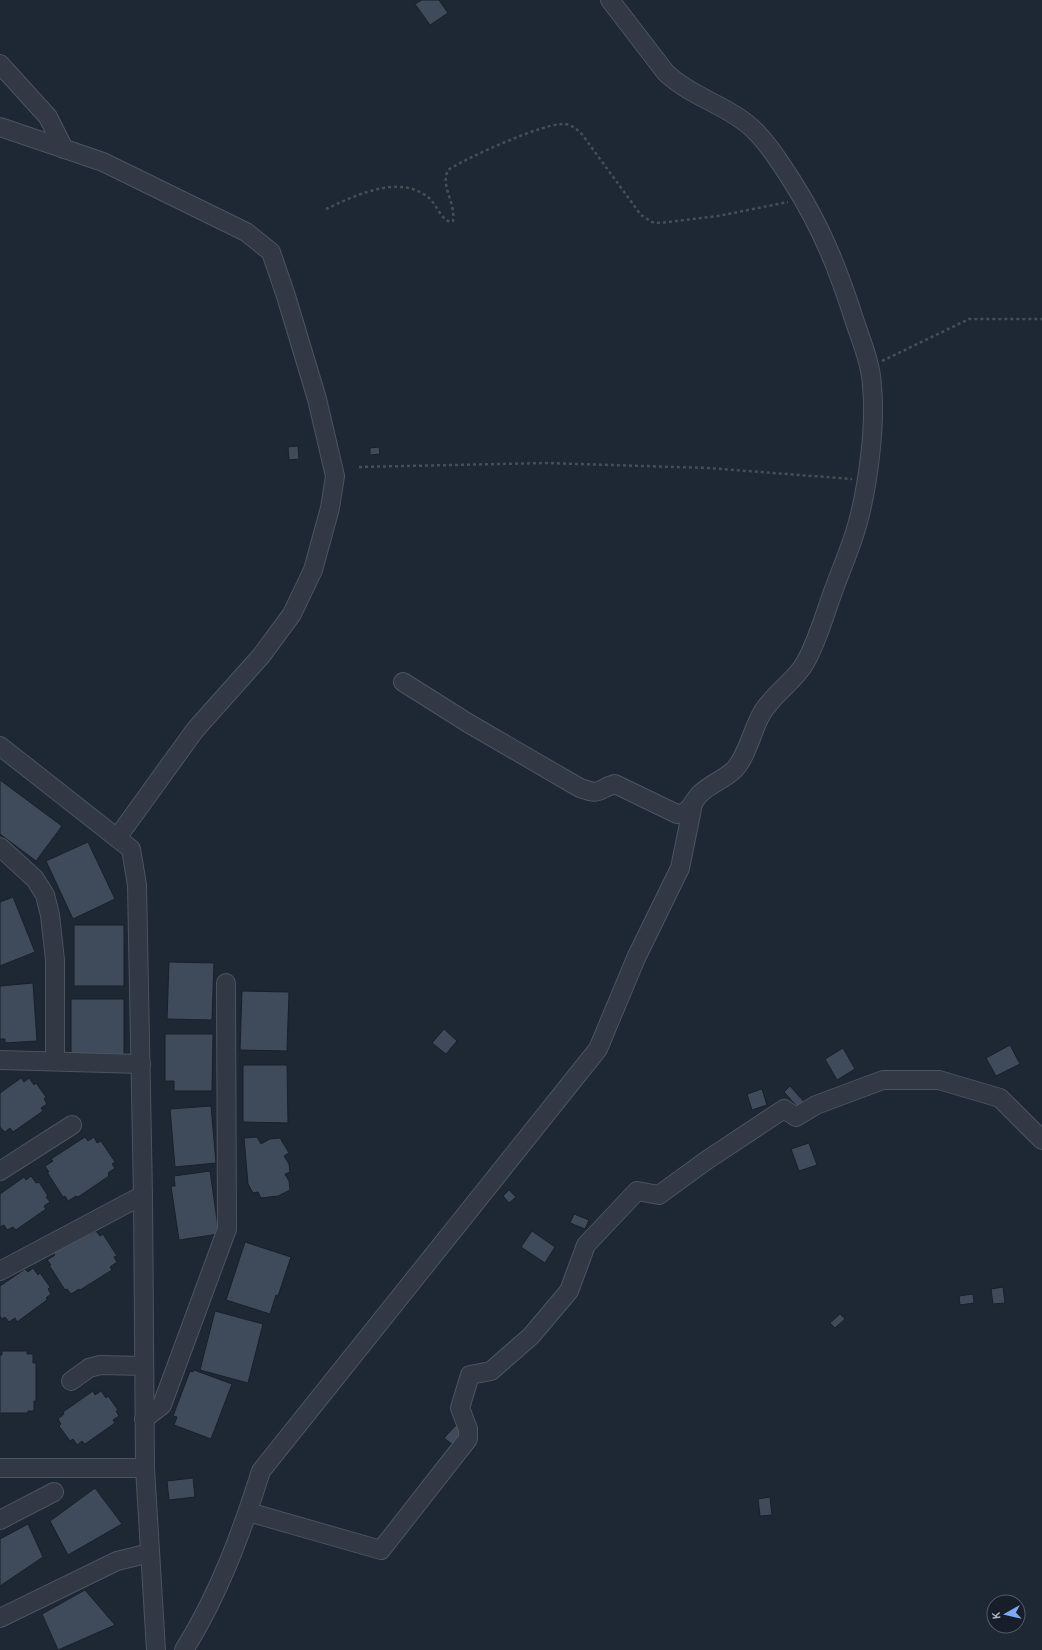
<svg xmlns="http://www.w3.org/2000/svg" width="1042" height="1650" font-family="'DM Sans',sans-serif">
  <rect width="100%" height="100%" fill="#1e2734"/>
  <!-- building -->
  <g fill="#3f4a5a" stroke="#19202b">
    <path d="M 422,0 L 439,0 L 448,13 L 430,25 L 415,4 Z"/>
    <path d="M 298,446 L 299,459 L 289,460 L 288,447 Z"/>
    <path d="M 379,447 L 380,454 L 370,455 L 370,448 Z"/>
    <path d="M 0,780 L 62,826 L 36,861 L 0,834 Z"/>
    <path d="M 88,842 L 115,899 L 73,919 L 46,861 Z"/>
    <path d="M 13,897 L 35,952 L 0,966 L 0,902 Z"/>
    <rect x="74" y="925" width="50" height="61"/>
    <path d="M 169,962 L 214,963 L 212,1020 L 167,1019 Z"/>
    <path d="M 33,983 L 37,1041 L 5,1043 L 5,1039 L 0,1039 L 0,986 Z"/>
    <path d="M 242,991 L 289,992 L 287,1051 L 240,1050 Z"/>
    <rect x="71" y="999" width="53" height="60"/>
    <path d="M 444,1029 L 457,1041 L 446,1054 L 432,1043 Z"/>
    <path d="M 165,1034 L 213,1034 L 212,1091 L 174,1091 L 174,1081 L 165,1081 Z"/>
    <path d="M 1010,1045 L 1020,1064 L 996,1076 L 986,1058 Z"/>
    <path d="M 843,1048 L 855,1069 L 837,1080 L 825,1059 Z"/>
    <path d="M 243,1065 L 287,1065 L 288,1123 L 243,1122 Z"/>
    <path d="M 21,1078 L 24,1082 L 29,1078 L 34,1085 L 36,1083 L 46,1097 L 44,1099 L 47,1104 L 41,1108 L 43,1111 L 13,1132 L 10,1128 L 5,1132 L 0,1127 L 0,1093 Z"/>
    <path d="M 790,1086 L 807,1105 L 801,1111 L 784,1092 Z"/>
    <path d="M 762,1089 L 767,1105 L 752,1110 L 747,1094 Z"/>
    <path d="M 211,1106 L 216,1163 L 175,1167 L 170,1109 Z"/>
    <path d="M 85,1137 L 88,1141 L 94,1137 L 97,1143 L 101,1141 L 115,1162 L 112,1164 L 115,1168 L 108,1173 L 109,1176 L 78,1197 L 76,1196 L 68,1201 L 65,1196 L 63,1197 L 47,1172 L 49,1172 L 45,1166 L 53,1161 L 51,1159 Z"/>
    <path d="M 257,1137 L 261,1144 L 270,1139 L 280,1138 L 289,1153 L 284,1156 L 289,1164 L 290,1172 L 285,1174 L 289,1181 L 290,1190 L 278,1196 L 261,1198 L 258,1192 L 253,1193 L 248,1184 L 244,1138 Z"/>
    <path d="M 809,1143 L 817,1165 L 799,1171 L 791,1149 Z"/>
    <path d="M 210,1171 L 219,1234 L 179,1240 L 171,1186 L 175,1186 L 174,1176 Z"/>
    <path d="M 31,1176 L 36,1183 L 39,1182 L 48,1196 L 46,1197 L 50,1202 L 44,1206 L 46,1209 L 16,1230 L 13,1227 L 7,1230 L 4,1225 L 0,1227 L 0,1194 L 24,1177 L 26,1180 Z"/>
    <path d="M 509,1190 L 516,1197 L 509,1203 L 503,1196 Z"/>
    <path d="M 574,1214 L 589,1220 L 585,1229 L 570,1223 Z"/>
    <path d="M 87,1230 L 90,1234 L 96,1231 L 100,1236 L 103,1234 L 117,1256 L 114,1257 L 117,1262 L 110,1267 L 112,1270 L 80,1290 L 79,1289 L 71,1294 L 67,1289 L 65,1290 L 49,1265 L 51,1265 L 47,1260 L 55,1255 L 53,1253 Z"/>
    <path d="M 532,1231 L 555,1247 L 545,1263 L 521,1247 Z"/>
    <path d="M 245,1242 L 291,1257 L 278,1296 L 276,1295 L 270,1314 L 226,1300 Z"/>
    <path d="M 33,1268 L 38,1275 L 40,1273 L 50,1287 L 48,1289 L 51,1294 L 46,1298 L 47,1300 L 17,1322 L 15,1318 L 9,1322 L 5,1317 L 2,1319 L 0,1316 L 0,1286 L 25,1269 L 28,1272 Z"/>
    <path d="M 1003,1287 L 1005,1303 L 993,1304 L 991,1289 Z"/>
    <path d="M 973,1294 L 974,1303 L 960,1305 L 959,1296 Z"/>
    <path d="M 215,1311 L 263,1324 L 248,1383 L 200,1370 Z"/>
    <path d="M 840,1314 L 845,1319 L 835,1328 L 830,1323 Z"/>
    <path d="M 2,1351 L 27,1351 L 27,1354 L 33,1354 L 33,1363 L 36,1363 L 36,1401 L 34,1401 L 34,1411 L 28,1411 L 28,1413 L 0,1413 L 0,1355 L 2,1355 Z"/>
    <path d="M 194,1370 L 232,1384 L 211,1439 L 174,1425 L 177,1417 L 173,1416 L 190,1371 L 193,1372 Z"/>
    <path d="M 93,1391 L 95,1395 L 101,1391 L 106,1398 L 108,1396 L 118,1410 L 116,1411 L 119,1416 L 113,1420 L 115,1423 L 85,1444 L 82,1441 L 77,1445 L 73,1439 L 70,1441 L 59,1426 L 61,1424 L 58,1419 L 64,1414 L 63,1412 Z"/>
    <path d="M 456,1425 L 464,1431 L 453,1445 L 444,1438 Z"/>
    <path d="M 193,1478 L 195,1497 L 169,1500 L 167,1481 Z"/>
    <path d="M 95,1488 L 122,1524 L 68,1555 L 50,1521 Z"/>
    <path d="M 770,1497 L 772,1515 L 760,1516 L 758,1499 Z"/>
    <path d="M 28,1524 L 43,1557 L 0,1586 L 0,1539 Z"/>
    <path d="M 85,1590 L 115,1625 L 58,1650 L 42,1614 Z"/>
  </g>
  <g fill="none" stroke-linecap="round" stroke-linejoin="round">
    <defs>
      <g id="minor">
        <path d="M 0,64 L 48,117 L 64,149"/>
        <path d="M 0,127 L 103,162 L 246,232 L 271,252 L 286,296 L 317,399 L 335,476 L 330,508 L 313,570 L 292,614 L 261,656 L 195,730 L 117,838"/>
        <path d="M 403,682 L 468,723 L 580,788 C 602,796 597,789 615,784 L 677,814 C 689,814 692,803 699,795 C 709,784 724,780 735,769 C 748,754 752,730 762,713 C 773,694 794,682 805,663 C 818,640 825,613 834,589 C 842,567 852,545 858,522 C 868,485 876,424 872,386 C 871,364 862,343 855,322 C 838,269 822,228 792,181 C 782,165 771,148 758,134 C 732,106 694,99 666,73 L 610,0"/>
        <path d="M 0,746 L 131,849 L 137,885 L 143,1195 L 145,1468 L 156,1650"/>
        <path d="M 0,847 L 35,879 L 45,895 L 50,915 L 55,960 L 55,1061"/>
        <path d="M 0,1060 L 141,1064"/>
        <path d="M 0,1171 L 72,1125"/>
        <path d="M 0,1271 L 143,1195"/>
        <path d="M 71,1381 L 89,1368 L 100,1365 L 144,1366"/>
        <path d="M 144,1419 L 162,1405 L 227,1229 L 226,983"/>
        <path d="M 0,1468 L 145,1468"/>
        <path d="M 248,1512 L 381,1550 L 468,1439 L 468,1429 L 460,1408 L 470,1375 L 491,1371 L 531,1336 L 569,1291 L 586,1245 L 637,1191 L 659,1195 L 707,1160 L 784,1109 L 796,1117 L 816,1105 L 883,1080 L 939,1080 L 1000,1098 L 1042,1140"/>
        <path d="M 0,1520 L 54,1492"/>
        <path d="M 0,1618 L 117,1561 L 150,1553"/>
        <path d="M 184,1650 C 219,1594 241,1534 261,1471 L 598,1049 L 636,958 L 680,868 L 693,804"/>
      </g>
    </defs>
    <!-- minor casing -->
    <use href="#minor" stroke="#4c5461" stroke-width="20"/>
    <!-- path -->
    <g stroke="#405255" stroke-width="2.5" stroke-dasharray="3 3" stroke-linecap="butt">
      <path d="M 326,209 C 354,196 400,173 429,198 C 437,205 440,219 451,222 L 453,221 C 456,203 440,186 448,170 C 466,158 545,122 565,124 C 572,125 576,129 581,133 L 641,215 L 652,222 L 660,223 L 718,216 L 788,202"/>
      <path d="M 882,361 L 969,319 L 1042,319"/>
      <path d="M 359,467 L 546,463 L 708,468 L 852,479"/>
    </g>
    <!-- minor -->
    <use href="#minor" stroke="#323945" stroke-width="18"/>
  </g>
  <!-- north arrow -->
  <g transform="translate(1006 1614) rotate(262)"><circle r="19" fill="#181e29" stroke="#535a67"/>
  <path d="M0-3L7 15L0 10L-7 15Z" fill="#7ca8f7"/>
  <text y="-6" font-size="11" font-weight="bold" text-anchor="middle" fill="#abb4c3">K</text>
  </g>
</svg>
